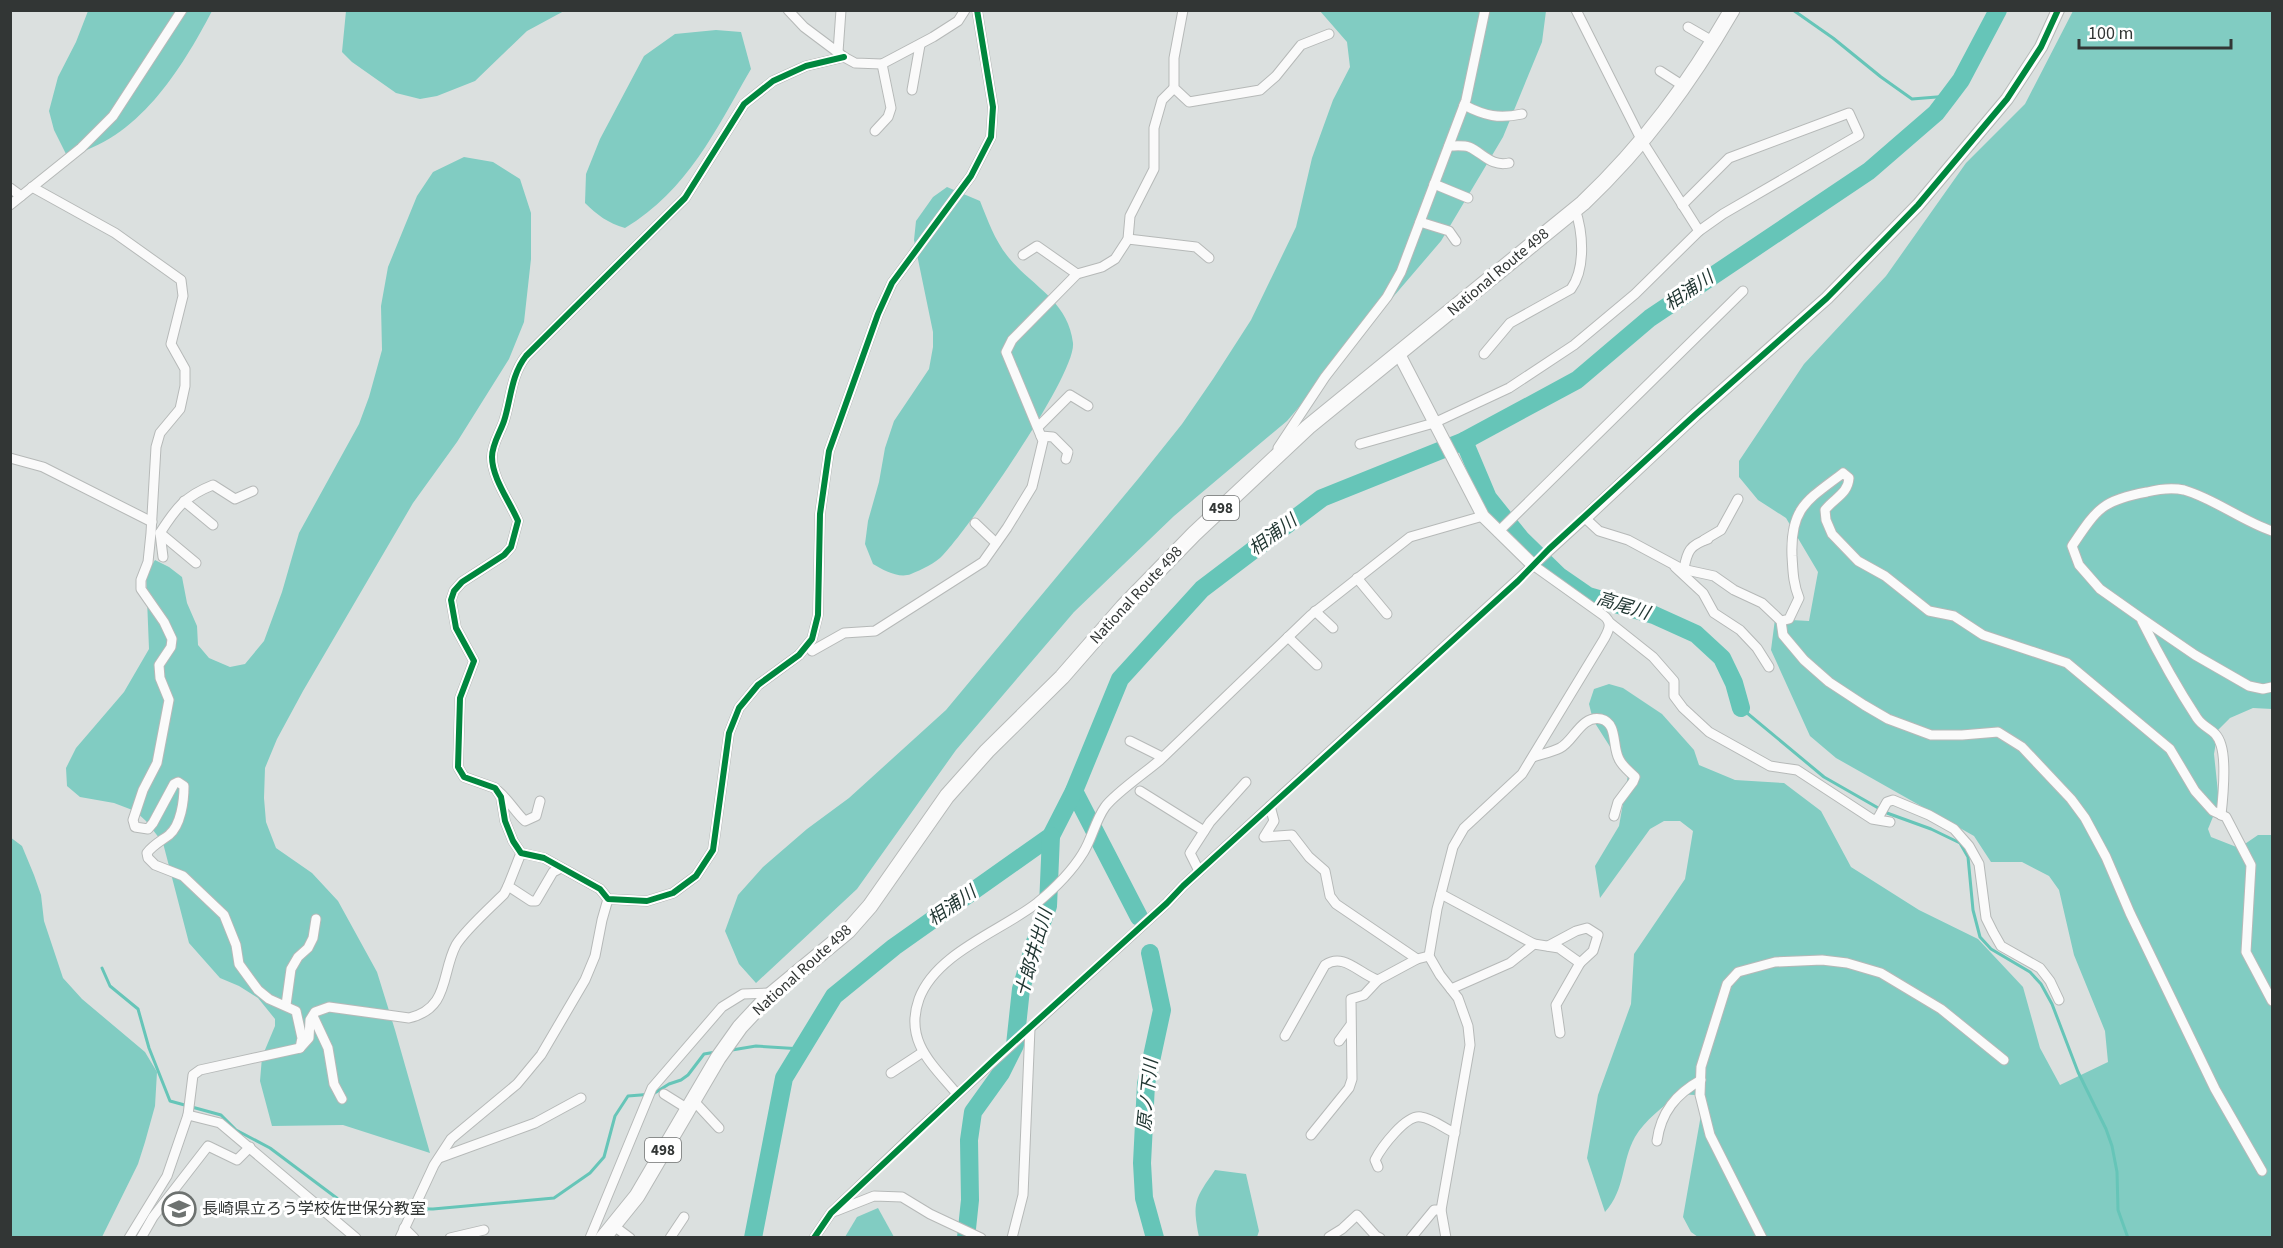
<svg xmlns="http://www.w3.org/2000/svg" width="2283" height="1248" font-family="'Source Sans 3','Noto Sans JP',sans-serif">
  <rect width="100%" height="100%" fill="#dbe0df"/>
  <!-- forest -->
  <g fill="#81ccc2">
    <path d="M 88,11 L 212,11 C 181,70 138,140 67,156 L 54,130 L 49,111 L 58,77 L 76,42 Z"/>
    <path d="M 346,11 L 346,10 L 564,11 L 527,31 L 475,81 L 437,96 L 420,99 L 396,93 L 352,62 L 342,52 Z"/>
    <path d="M 1320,11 L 1546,11 L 1542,42 L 1503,137 L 1441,241 L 1287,421 L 1174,516 L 1074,612 L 956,750 L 857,889 L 756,983 L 739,964 L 725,931 L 738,895 L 763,867 L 807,829 L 849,798 L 946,710 L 1138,479 L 1182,424 L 1213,379 L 1251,320 L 1296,227 L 1312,158 L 1333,100 L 1350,67 L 1347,42 Z"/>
    <path d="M 2073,11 L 2272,11 L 2272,709 L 2253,708 L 2230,718 L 2218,730 L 2214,754 L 2219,802 L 2208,829 L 2211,837 L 2239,848 L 2258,835 L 2272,835 L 2272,1237 L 1698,1237 L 1691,1232 L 1683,1217 L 1702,1109 L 1695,1095 L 1679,1094 C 1663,1107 1645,1120 1635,1137 C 1621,1162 1626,1189 1605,1212 L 1587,1158 L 1598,1095 L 1631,1004 L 1634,954 L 1685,879 L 1693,831 L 1680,821 L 1664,821 L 1650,829 L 1600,898 L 1595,866 L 1619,826 L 1628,775 L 1593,720 L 1589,704 L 1594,689 L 1609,684 L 1623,688 L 1662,714 L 1694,750 L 1699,765 L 1735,780 L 1784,783 L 1821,811 L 1851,867 L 1919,910 L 1978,939 L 2023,987 L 2040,1048 L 2060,1085 L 2108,1062 L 2105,1031 L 2074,955 L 2059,890 L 2049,876 L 2022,862 L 1991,862 L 1974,836 L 1836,758 L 1810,736 L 1771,650 L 1775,619 L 1809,621 L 1818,572 L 1786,518 L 1758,500 L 1739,477 L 1739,461 L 1804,364 L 1886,276 L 1966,163 L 2025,104 Z"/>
    <path d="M 716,30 L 741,32 L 751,69 C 715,131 688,190 625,228 C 608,223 597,215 585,203 L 586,174 L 600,139 L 644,56 L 675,34 Z"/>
    <path d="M 464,157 L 493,162 L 520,179 L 531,213 L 531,259 L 524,322 L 509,359 L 457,442 L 413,503 L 303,691 L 277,739 L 265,768 L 264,798 L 266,822 L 276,848 L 312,873 L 338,901 L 377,972 L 395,1030 L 430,1153 L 343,1125 L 272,1126 L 260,1081 L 262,1057 L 275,1026 L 275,1019 L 258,998 L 239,986 L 220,978 L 189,943 L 163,843 L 146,821 L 135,811 L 114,803 L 80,797 L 67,786 L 66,768 L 76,748 L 124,692 L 149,649 L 146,574 L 155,560 L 169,567 L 182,577 L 187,603 L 197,626 L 198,645 L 209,658 L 230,667 L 245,664 L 264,641 L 282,592 L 299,533 L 359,424 L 369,397 L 382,350 L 381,306 L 388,267 L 417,196 L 433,172 Z"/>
    <path d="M 947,187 L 980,201 C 988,221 995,241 1009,258 C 1033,287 1068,301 1073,343 C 1076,375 969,528 943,555 C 936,563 921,570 911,574 C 899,579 883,570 873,564 L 865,544 L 868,521 L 879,482 L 885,448 L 894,421 L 929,369 L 933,347 L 933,332 L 914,240 L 916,221 L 933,197 Z"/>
    <path d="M 10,837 L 22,846 L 34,875 L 41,895 L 44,921 L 63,978 L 82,999 L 145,1052 L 157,1072 L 155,1106 L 145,1142 L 138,1164 L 102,1237 L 11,1237 Z"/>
    <path d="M 1215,1170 L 1246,1174 L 1259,1231 L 1257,1237 L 1199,1237 C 1192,1201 1195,1199 1215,1170 Z"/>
    <path d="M 878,1208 L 894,1237 L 845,1237 L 857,1217 Z"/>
  </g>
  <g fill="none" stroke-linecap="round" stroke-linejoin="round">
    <!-- stream -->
    <g stroke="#66c5b8" stroke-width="3">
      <path d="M 1793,10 L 1833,38 L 1881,77 L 1912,99 L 1949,96"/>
      <path d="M 1741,708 L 1824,777 L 1887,813 L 1931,829 L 1960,843 L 1968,857 L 1973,910 L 1980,937 L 1991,949 L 2030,972 L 2041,984 L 2052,1004 L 2078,1072 L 2106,1129 L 2112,1146 L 2117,1172 L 2118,1210 L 2128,1238"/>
      <path d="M 102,968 L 110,986 L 138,1009 L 149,1048 L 170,1101 L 221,1115 L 236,1130 L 270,1148 L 342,1202 L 352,1208 L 433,1209 L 554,1198 L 590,1173 L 604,1157 L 615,1116 L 628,1096 L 653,1094 L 669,1084 L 681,1080 L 688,1075 L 704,1054 L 716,1052"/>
      <path d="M 732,1050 L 756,1046 L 802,1049"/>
    </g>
    <!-- river -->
    <g stroke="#66c5b8" stroke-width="18">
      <path d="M 1464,441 L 1488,498 L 1521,539 L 1559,576 L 1588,596 L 1654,615 L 1696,634 L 1722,658 L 1734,683 L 1741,708"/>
      <path d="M 1074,791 L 1139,917"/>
      <path d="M 1150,953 L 1162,1010 L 1146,1084 L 1142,1163 L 1144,1198 L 1155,1238"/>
      <path d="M 753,1238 L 784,1078 L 834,996 L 894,947 L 1051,836 L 1074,791 L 1120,679 L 1202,589 L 1322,498 L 1464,441 L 1577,380 L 1650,318 L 1869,171 L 1936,113 L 1949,96 L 1961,80 L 1998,10"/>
      <path d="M 966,1238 L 970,1200 L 969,1140 L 973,1112 L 1001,1073 L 1015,1045 L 1021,989 L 1035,942 L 1048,906 L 1051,836"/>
    </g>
    <defs>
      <g id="minor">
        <path d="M 788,10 L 804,27 L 844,57 L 855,63 L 882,64 L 933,37 L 958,21 L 965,10"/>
        <path d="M 1183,10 L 1174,58 L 1174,88 L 1189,102 L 1260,90 L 1276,76 L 1301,45 L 1329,34"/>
        <path d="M 1576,10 L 1642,141 L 1699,231"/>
        <path d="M 1688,27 L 1714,42"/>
        <path d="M 838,52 L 841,10"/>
        <path d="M 844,57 L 806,66 L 773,81 L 744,104 L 685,198 L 526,356 C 511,375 511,399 504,421 C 500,433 492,444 492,457 C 492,478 510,502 518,521 L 511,547 L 504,555 L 462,582 L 454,591 L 451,600 L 456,628 L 474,661 L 460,698 L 458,767 L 464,777 L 495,788 L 501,797 L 505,821 L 513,841 L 521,853 L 544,858 L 600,889 L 608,899 L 647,901 L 673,893 L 696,876 L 713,850 L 729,733 L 739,708 L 758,685 L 799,655 L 812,639 L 818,615 L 820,514 L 829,451 L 878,314 L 892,283 L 971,176 L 991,137 L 993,107 L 977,10"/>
        <path d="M 1660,71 L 1685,87"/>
        <path d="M 912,90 L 920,45"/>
        <path d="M 1464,105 C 1485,116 1499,119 1522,114"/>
        <path d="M 875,131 L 888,117 L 891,108 L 882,64"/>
        <path d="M 1449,146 C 1455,146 1463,145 1469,147 C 1483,153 1491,167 1509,163"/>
        <path d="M 1434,184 L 1468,198"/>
        <path d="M 32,187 L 115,233 L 181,280 L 183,296 L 171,344 L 185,369 L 185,386 L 180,409 L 160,433 L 156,447 L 151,533 L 148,562 L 141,580 L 141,589 L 164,622 L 172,639 L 171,647 L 159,665 L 160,678 L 169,700 L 157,763 L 143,790 L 133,820 L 135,827 L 148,829 L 153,823 L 174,784 L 178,782 L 184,786 C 184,801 181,825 169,835 C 161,841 153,845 147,853 L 148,858 L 155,865 L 183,876 L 224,915 L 236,945 L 239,964 L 258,990 L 269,999 L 296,1011 L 302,1038 L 300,1048"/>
        <path d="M 10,188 L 21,196"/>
        <path d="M 10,205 L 81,148 L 113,116 L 182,10"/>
        <path d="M 1420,222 L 1449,231 L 1456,241"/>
        <path d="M 1128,239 L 1196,247 L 1209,258"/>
        <path d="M 1023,255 L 1037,246 L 1077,274"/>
        <path d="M 1484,354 L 1510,323 L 1571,289 C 1586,268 1583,232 1575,209"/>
        <path d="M 1038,427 L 1070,395 L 1088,406"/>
        <path d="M 1041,436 L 1053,437 L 1068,452 L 1066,459"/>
        <path d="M 1360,444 L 1434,423 L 1509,388 L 1574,345 L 1635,294 L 1699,231 L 1723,214 L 1859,135 L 1849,113 L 1729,158 L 1682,205"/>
        <path d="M 1278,448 L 1325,377 L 1387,297 L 1401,272 L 1466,100 L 1485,10"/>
        <path d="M 10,458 L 43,467 L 152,522"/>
        <path d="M 184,501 L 213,525"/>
        <path d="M 975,523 L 996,543"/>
        <path d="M 2272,531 C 2242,521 2215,499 2184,490 C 2171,487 2159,489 2147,492 C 2102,500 2097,509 2072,546 L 2079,565 L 2100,589 L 2141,618 L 2195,655 L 2249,686 L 2263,689 L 2272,687"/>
        <path d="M 1498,532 L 1743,291"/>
        <path d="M 160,533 L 163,557"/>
        <path d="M 1704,540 L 1721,530 L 1738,499"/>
        <path d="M 196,563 L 160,533 C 176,508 185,496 213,485 L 235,499 L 253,491"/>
        <path d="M 1675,567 L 1703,593 L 1714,613 L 1740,630 L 1757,648 L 1769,667"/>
        <path d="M 1684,569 C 1687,551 1690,545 1708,539"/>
        <path d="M 1357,578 L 1387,614"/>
        <path d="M 1315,611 L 1333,628"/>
        <path d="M 1781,621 L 1789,619 L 1799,598 C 1793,583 1793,571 1792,556 C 1790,507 1808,500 1843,473 L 1849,478 C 1848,494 1834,498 1825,510 L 1826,520 L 1832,534 L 1858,561 L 1885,576 L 1929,611 L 1954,616 L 1983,635 L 2067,663 L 2170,749 L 2195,791 L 2213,811 L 2226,817 L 2251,865 L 2246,952 L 2272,1001"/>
        <path d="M 2142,621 C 2159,655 2176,686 2197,718 C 2205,730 2216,728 2221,745 C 2226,761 2223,797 2221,815"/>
        <path d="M 1609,622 L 1653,657 L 1674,681 L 1674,696 L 1683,708 L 1709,732 L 1770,766 L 1797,770 L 1872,819 L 1890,822"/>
        <path d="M 1288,637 L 1317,665"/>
        <path d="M 812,651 L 844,633 L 875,631 L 983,562 L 1007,528 L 1032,487 L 1043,441 L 1006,352 L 1012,340 L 1077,274 L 1102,267 L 1115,259 L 1128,239 L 1130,216 L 1154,169 L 1154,128 L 1162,100 L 1174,88"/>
        <path d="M 1130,741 L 1162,757"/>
        <path d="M 1533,757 C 1542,754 1552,752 1560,748 C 1574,741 1581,715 1601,719 C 1618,723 1612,747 1619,759 C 1622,766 1629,771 1635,777 L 1633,782 L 1618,802 L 1614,816"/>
        <path d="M 498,791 C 510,801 515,812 525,821 L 536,816 L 540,801"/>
        <path d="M 1140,791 L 1204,831"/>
        <path d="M 1270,806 L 1274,821 L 1264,837 L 1292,835 L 1309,857 L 1325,871 L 1330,896 L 1336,904 L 1417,959 L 1429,956"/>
        <path d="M 1878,818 L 1887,802 L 1893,800 L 1929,815 L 1954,829 L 1969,846 L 1979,864 L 1986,918 L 1993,932 L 2001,946 L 2040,968 L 2050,981 L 2059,1000"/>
        <path d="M 521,853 L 508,886 L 531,901 L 536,901 L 553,872 L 561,868"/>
        <path d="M 1199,871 L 1190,853 L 1210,822 L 1246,782"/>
        <path d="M 1441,894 L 1534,944 L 1510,963 L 1451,989"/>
        <path d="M 1534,944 L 1559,948 L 1580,963 L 1556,1005 L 1560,1033"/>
        <path d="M 1548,946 L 1576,931 L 1587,928 L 1598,935 L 1593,951 L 1580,963"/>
        <path d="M 286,1005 L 291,969 L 298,957 L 308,948 L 313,938 L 316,919"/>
        <path d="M 313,1016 L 328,1048 L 334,1084 L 342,1099"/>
        <path d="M 1285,1036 L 1325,965 C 1344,952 1359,974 1378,980 L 1417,959"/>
        <path d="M 1339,1041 L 1350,1026"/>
        <path d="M 891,1073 L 923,1052"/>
        <path d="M 664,1094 L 688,1109"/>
        <path d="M 957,1094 C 932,1064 904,1041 919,999 C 936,953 1001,931 1037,903 C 1054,889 1072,871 1083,853 C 1092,839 1095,821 1105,807 C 1114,794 1146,772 1160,760 C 1210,712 1261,663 1311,615 L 1410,537 L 1483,516"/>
        <path d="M 693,1100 L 719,1128"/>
        <path d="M 1311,1135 L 1349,1088 L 1352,1079 L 1351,999 L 1364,995 L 1378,980"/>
        <path d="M 1657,1141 C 1661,1112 1676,1094 1701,1080"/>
        <path d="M 439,1158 L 535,1123 L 581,1098"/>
        <path d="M 1378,1167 L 1375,1160 C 1381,1148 1406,1114 1421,1117 C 1432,1118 1445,1129 1455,1133"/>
        <path d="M 836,1211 L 874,1196 L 902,1197 L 930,1214 L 981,1238"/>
        <path d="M 614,1226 L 630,1238"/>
        <path d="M 404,1228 L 414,1238"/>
        <path d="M 1329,1237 L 1342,1229 L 1357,1215 L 1376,1236 L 1380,1238"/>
        <path d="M 129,1238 L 167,1176 L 188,1115"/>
        <path d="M 141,1238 L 153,1217 L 208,1146 L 237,1160 L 250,1147"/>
        <path d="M 356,1238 L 220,1123 L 188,1115 L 193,1075 L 200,1070 L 300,1048 L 309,1038 L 310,1020 L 315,1012 L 329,1007 L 409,1018 C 450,1008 441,973 456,945 C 465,930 491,907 504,894 L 508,886"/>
        <path d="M 400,1238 L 434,1165 L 451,1139 L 517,1084 L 541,1055 L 585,980 L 595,956 L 602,920 L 608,899"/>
        <path d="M 450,1238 L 484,1230"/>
        <path d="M 590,1238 L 652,1088 L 722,1007 L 743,994 L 771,993"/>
        <path d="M 670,1238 L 684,1217"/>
        <path d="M 814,1238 L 831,1213 L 916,1132 L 1167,903 L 1183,886 L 1270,806 L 1585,518 L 1599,531 L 1628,540 L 1682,569 L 1714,576 L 1734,590 L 1762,603 L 1781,621 L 1783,635 L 1804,660 L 1829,682 L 1864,705 L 1888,719 L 1931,735 L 1962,735 L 1998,732 L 2022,747 L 2071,799 L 2085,818 L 2106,857 L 2130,913 L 2215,1089 L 2262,1171"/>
        <path d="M 1012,1238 L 1023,1195 L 1030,1028"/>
        <path d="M 1411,1238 L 1434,1210 L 1441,1210"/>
        <path d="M 1446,1238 L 1441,1210 L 1470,1045 L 1468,1026 L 1458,998 L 1440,975 L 1429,956 L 1437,909 L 1453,847 L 1464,828 L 1522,774 L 1604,639 C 1609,630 1613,622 1603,615 L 1533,565"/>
        <path d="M 1762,1238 L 1710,1135 L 1700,1095 L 1701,1067 L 1727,984 L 1738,972 L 1775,962 L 1822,960 L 1847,963 L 1881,973 L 1941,1009 L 2004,1060"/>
      </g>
      <g id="tertiary">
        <path d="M 1399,354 L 1483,516 L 1533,565"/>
        <path d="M 1585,518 L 1695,415 L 1827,298 L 1918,205 L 2007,99 L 2041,47 L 2058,10"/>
      </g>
      <path id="trunk" d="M 603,1238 L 637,1196 L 718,1058 L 740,1027 L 767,998 L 848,931 L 870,906 L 947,796 L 987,751 L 1062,677 L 1123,607 L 1194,534 L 1308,427 L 1583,203 C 1645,144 1689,84 1732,10"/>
    </defs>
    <!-- minor casing -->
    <use href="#minor" stroke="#b6b9b8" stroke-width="11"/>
    <!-- tertiary casing -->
    <use href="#tertiary" stroke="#b6b9b8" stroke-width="14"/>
    <!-- trunk casing -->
    <use href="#trunk" stroke="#b6b9b8" stroke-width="17"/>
    <!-- minor -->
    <use href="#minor" stroke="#fafafa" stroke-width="9"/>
    <!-- tertiary -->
    <use href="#tertiary" stroke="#fafafa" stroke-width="12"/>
    <!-- trunk -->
    <use href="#trunk" stroke="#fafafa" stroke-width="15"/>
    <defs>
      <g id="cycleway">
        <path d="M 844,57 L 806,66 L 773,81 L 744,104 L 685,198 L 526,356 C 511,375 511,399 504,421 C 500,433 492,444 492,457 C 492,478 510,502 518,521 L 511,547 L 504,555 L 462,582 L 454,591 L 451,600 L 456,628 L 474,661 L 460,698 L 458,767 L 464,777 L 495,788 L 501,797 L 505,821 L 513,841 L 521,853 L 544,858 L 600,889 L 608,899 L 647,901 L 673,893 L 696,876 L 713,850 L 729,733 L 739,708 L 758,685 L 799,655 L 812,639 L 818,615 L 820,514 L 829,451 L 878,314 L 892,283 L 971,176 L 991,137 L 993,107 L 977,10"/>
        <path d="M 814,1238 L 831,1213 L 996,1058 L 1167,903 L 1183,886 L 1518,581 L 1549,549 L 1695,415 L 1827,298 L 1885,239 L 1918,205 L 2007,99 L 2041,47 L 2058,10"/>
      </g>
    </defs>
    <!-- cycleway casing -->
    <use href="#cycleway" stroke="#fff" stroke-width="10"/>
    <!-- cycleway -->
    <use href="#cycleway" stroke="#00873e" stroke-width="6"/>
  </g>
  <!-- icons -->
  <defs>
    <symbol id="school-ring" viewBox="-11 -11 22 22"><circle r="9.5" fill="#fff" stroke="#6d7270" stroke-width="1.5"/><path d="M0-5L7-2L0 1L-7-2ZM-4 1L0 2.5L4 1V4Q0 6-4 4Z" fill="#6d7270"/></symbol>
  </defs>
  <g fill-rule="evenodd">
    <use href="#school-ring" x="160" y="1190" width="38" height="38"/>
  </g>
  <g text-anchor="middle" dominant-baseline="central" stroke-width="6" stroke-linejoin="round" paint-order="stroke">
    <!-- shield labels -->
    <g fill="#fff" stroke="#707272" stroke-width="1.5">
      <rect x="1203" y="496" width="36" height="24" rx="4.5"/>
      <rect x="645" y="1138" width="36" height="24" rx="4.5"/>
    </g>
    <g font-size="15" font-weight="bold" fill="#323635">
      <text x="1221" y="508">498</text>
      <text x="663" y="1150">498</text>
    </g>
    <!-- street labels -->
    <g font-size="16" fill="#323635" stroke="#fff">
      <text transform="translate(1498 272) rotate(-40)">National Route 498</text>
      <text transform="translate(1136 595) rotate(-47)">National Route 498</text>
      <text transform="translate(802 970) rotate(-42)">National Route 498</text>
    </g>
    <!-- poi labels -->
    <g font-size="16" fill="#323635" stroke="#fff" text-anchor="start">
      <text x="202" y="1209">長崎県立ろう学校佐世保分教室</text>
    </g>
    <!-- water labels -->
    <g font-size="18" font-style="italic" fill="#1f3531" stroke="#fff">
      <text transform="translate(1689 291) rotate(-34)">相浦川</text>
      <text transform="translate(1273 535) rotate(-37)">相浦川</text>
      <text transform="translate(1623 606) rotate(17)">高尾川</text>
      <text transform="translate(952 906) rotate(-35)">相浦川</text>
      <text transform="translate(1034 953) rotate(-74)">十郎井出川</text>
      <text transform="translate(1148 1095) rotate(-84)">原ノ下川</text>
    </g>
  </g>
  <!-- border -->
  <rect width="2283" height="1248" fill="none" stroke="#323635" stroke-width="24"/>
  <!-- scale -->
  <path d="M2079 39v9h152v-9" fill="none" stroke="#323635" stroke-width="3"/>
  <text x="2088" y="39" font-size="18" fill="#323635" stroke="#ffffff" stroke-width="4.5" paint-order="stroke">100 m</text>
</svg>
